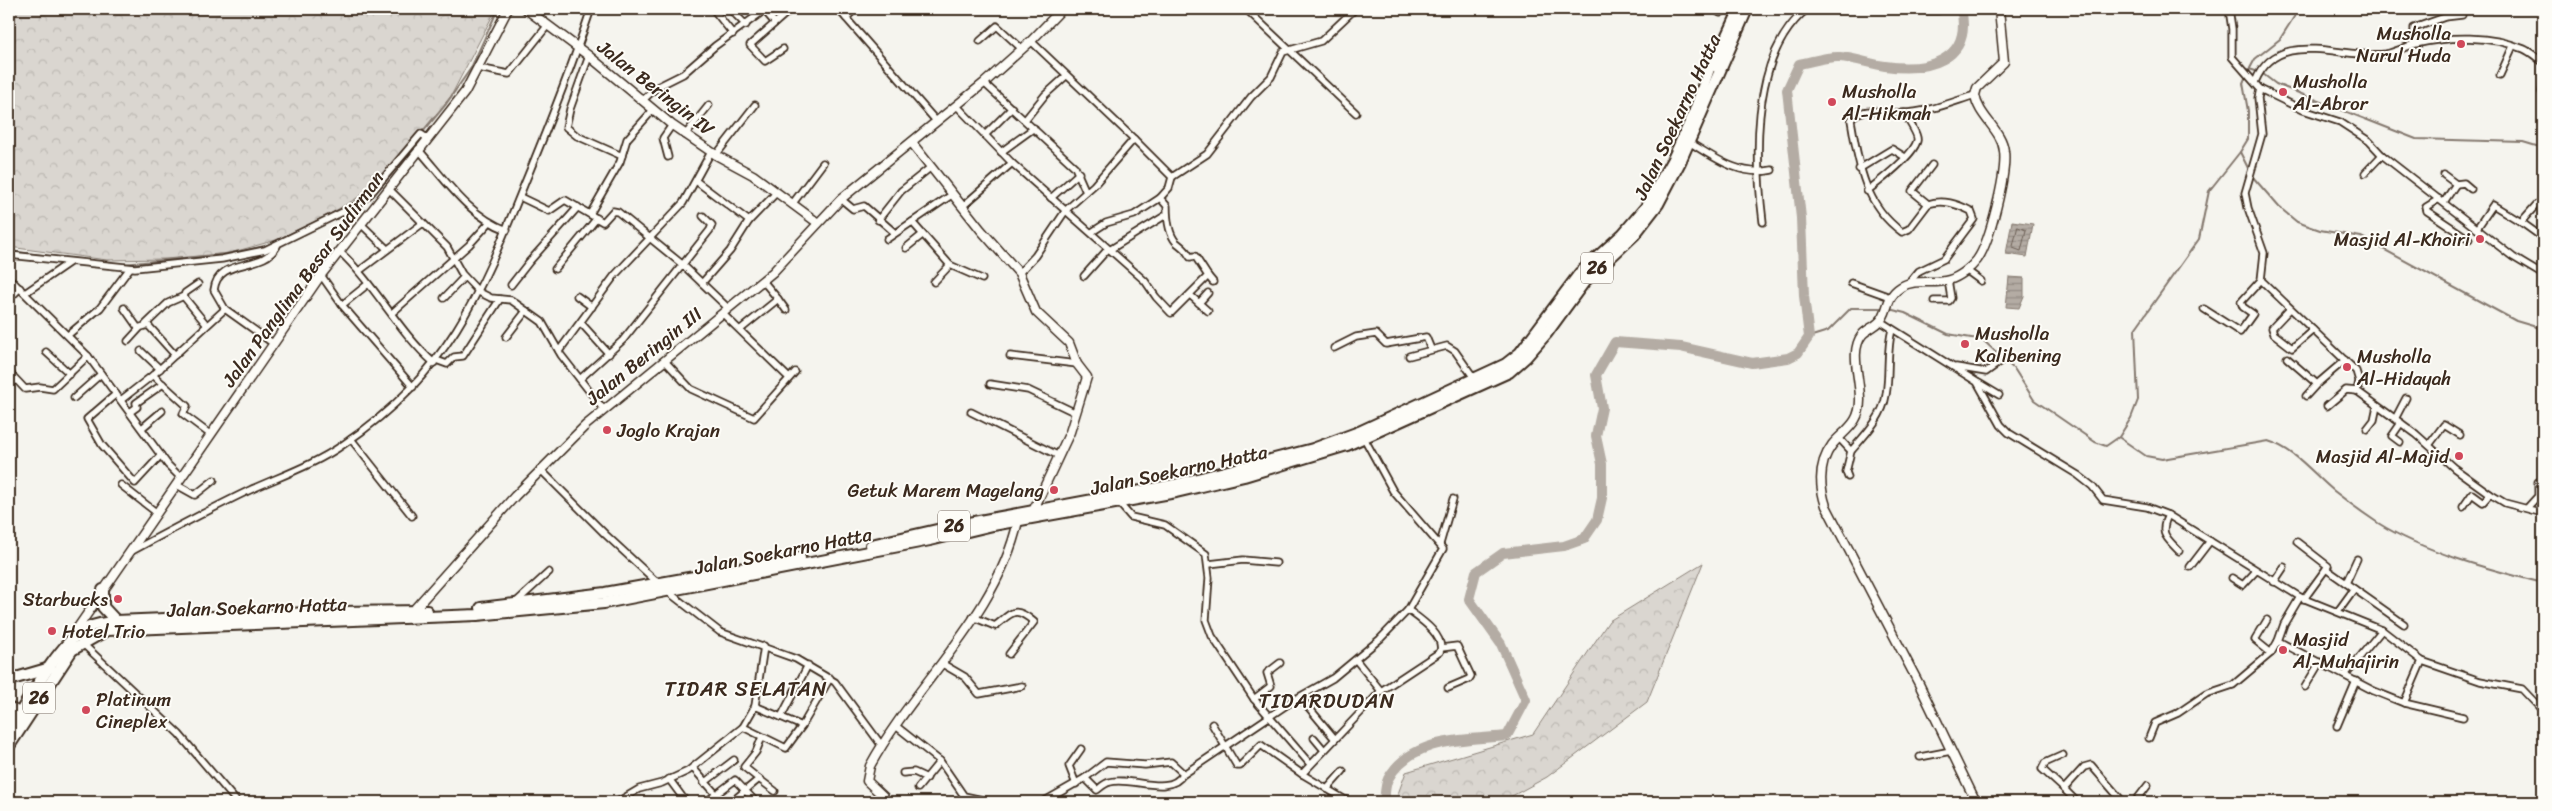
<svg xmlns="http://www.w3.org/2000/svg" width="2552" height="811" font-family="Sriracha,sans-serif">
  <defs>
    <pattern id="forest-crowns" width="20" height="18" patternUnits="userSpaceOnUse" patternTransform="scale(1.25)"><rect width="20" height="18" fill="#dad6d0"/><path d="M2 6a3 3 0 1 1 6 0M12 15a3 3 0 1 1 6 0" fill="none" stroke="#bcb8b2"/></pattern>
    <pattern id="water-rules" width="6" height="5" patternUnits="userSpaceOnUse" patternTransform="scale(1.25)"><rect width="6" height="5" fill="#b4aca4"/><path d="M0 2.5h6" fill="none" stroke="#948c85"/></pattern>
  </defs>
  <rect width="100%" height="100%" fill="#f5f4ee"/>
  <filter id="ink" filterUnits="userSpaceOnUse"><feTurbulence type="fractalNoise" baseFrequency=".02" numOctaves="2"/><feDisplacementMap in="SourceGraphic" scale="10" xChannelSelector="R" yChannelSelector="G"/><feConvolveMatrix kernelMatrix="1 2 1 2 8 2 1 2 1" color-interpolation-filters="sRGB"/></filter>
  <g filter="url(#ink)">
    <!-- forest -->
    <g fill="url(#forest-crowns)" stroke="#8a8077">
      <path d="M 9,9 L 496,9 L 451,96 L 409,147 L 362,195 L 328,215 L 276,240 L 230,253 L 166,259 L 107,260 L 9,247 Z"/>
      <path d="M 1703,563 L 1647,702 L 1547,777 L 1501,802 L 1395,802 L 1406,772 L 1533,734 L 1609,621 Z"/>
    </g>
    <!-- water -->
    <g fill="url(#water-rules)" stroke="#84786e">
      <path d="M 2012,221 L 2033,224 L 2027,257 L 2006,254 Z"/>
      <path d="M 2009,277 L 2024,278 L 2024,296 L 2019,308 L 2006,307 Z"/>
    </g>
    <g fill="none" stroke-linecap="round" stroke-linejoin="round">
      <!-- shore -->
      <path stroke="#6b5e54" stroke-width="1" d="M 2018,227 L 2026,230 L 2021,251 L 2013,248 Z"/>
      <!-- stream -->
      <g stroke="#84786e" stroke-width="2">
        <path d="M 2249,69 L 2259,72"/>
        <path d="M 2248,72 L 2255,59 L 2280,39 L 2299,9"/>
        <path d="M 2263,74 L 2276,84 L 2416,139 L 2523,142 L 2543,148"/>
        <path d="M 422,133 L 446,104 L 471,68 L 498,9"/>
        <path d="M 2240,152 L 2249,170"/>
        <path d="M 2252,176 L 2279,207 L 2297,222 L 2320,230 L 2361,237 L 2516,321 L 2543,329"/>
        <path d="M 343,209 L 358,200"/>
        <path d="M 9,251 L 76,259"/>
        <path d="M 123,264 L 226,254 L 265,246 L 278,241"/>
        <path d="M 1889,309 L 1905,313 L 1948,334 L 1983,340 L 2015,370 L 2034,400 L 2095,442 L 2106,446 L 2119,437 L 2131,418 L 2138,400 L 2135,329 L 2199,239 L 2209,191 L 2240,152 L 2248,139 L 2248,111 L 2243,83 L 2246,76"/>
        <path d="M 1809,337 L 1828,331 L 1851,308 L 1884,308"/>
        <path d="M 2120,438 L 2146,456 L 2162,459 L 2268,441 C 2295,449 2313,474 2334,491 C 2348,502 2363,513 2378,523 C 2424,552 2491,570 2543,583"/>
      </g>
      <!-- river -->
      <path stroke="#b4aca4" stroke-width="10" d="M 1384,802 C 1385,795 1385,785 1388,779 C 1411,737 1466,740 1507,736 L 1526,700 L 1501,644 L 1469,599 L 1476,572 L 1503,553 L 1564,546 L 1584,539 L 1597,520 L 1602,498 L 1602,464 L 1596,436 L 1602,408 L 1596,375 L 1615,342 L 1681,347 L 1752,363 L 1788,358 L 1798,353 L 1809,337 L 1804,296 L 1801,218 L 1787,90 L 1799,64 C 1811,62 1827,56 1840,57 C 1855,58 1870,64 1885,66 C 1927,72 1973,61 1961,9"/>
      <defs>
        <g id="street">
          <path d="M 713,9 L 733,34"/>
          <path d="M 730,9 L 746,25"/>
          <path d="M 838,9 L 937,122"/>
          <path d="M 1246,9 L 1356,113"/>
          <path d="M 1714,9 L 1720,13 L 1727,9 L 1731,12"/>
          <path d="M 2229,9 L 2232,29 L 2232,57 L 2260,89 L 2303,110 L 2340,122 L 2369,141 L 2382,155 L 2513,257 L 2543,275"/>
          <path d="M 764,10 L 775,23"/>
          <path d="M 846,18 L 855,9"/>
          <path d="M 980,41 L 997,26 L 1022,49"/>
          <path d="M 2414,44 L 2414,28 L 2445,17 L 2462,15"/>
          <path d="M 783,49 L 765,61 L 750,45 L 791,9"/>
          <path d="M 589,56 L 570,109 L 566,127 L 577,136 L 622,156"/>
          <path d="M 478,68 L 509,74 L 548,25"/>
          <path d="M 2500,75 L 2513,46"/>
          <path d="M 2255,82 C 2278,26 2341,60 2386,54 C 2395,52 2405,47 2415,44 C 2449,36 2491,35 2524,49 C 2531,52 2537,58 2543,62"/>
          <path d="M 984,83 L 1075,167 L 1086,192"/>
          <path d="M 2260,89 L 2258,98 L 2262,134 L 2245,193 L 2248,208 L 2264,253 L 2261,280 L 2356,371 L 2359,381 L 2357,391 L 2416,434 L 2454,468 L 2490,494 L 2505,503 L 2543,513"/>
          <path d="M 2542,92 L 2543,83"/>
          <path d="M 642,101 L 657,87 L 683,74 L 715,46 L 766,9"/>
          <path d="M 957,106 L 1012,163"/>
          <path d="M 1025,120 L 1045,95 L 1066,76"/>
          <path d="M 685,135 L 709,105"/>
          <path d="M 985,135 L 1012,108"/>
          <path d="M 1134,139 L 1172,177 L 1207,154 L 1251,97 L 1271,77 L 1283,52 L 1321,41 L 1355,9"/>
          <path d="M 1689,142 C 1715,158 1740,177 1772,170"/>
          <path d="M 418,149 C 445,179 468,216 507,230"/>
          <path d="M 1001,152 L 1034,128"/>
          <path d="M 716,155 L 755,105"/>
          <path d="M 668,157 L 663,138 L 672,125"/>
          <path d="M 1932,165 L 1912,191 L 1928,204 L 1909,229 L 1902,232 C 1864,205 1858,162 1851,120 C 1858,105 1889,113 1902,113 C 1926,113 1952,102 1975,95"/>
          <path d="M 1859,169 L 1892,149 L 1905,157"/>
          <path d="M 2365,173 L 2382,155"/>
          <path d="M 696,181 L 749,221 L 730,251 L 702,283"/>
          <path d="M 2456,184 L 2464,183 L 2471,189"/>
          <path d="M 389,189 L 447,247 L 462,274 L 479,292 L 491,298 L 511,300 L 542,322 L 561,355 L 604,410"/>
          <path d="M 1867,191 C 1880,181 1913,156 1917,141 C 1919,135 1907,119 1904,113"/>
          <path d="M 520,197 L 549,211 L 565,200 L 603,222 L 613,211 L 618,212 L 683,265 L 728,308"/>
          <path d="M 1051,198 L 1079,173"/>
          <path d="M 841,199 L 853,209 L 864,206 L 895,233"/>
          <path d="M 2439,199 L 2426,207 L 2427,211 L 2469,239"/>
          <path d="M 2444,202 L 2456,184 L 2444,175"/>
          <path d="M 793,203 L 823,163"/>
          <path d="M 963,206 L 1012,163 L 1145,281 L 1156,297 L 1171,313 L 1208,276 L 1195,256 L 1190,257 C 1186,249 1182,247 1176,242 C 1168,233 1167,217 1167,206 L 1160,198 L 1169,188 L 1172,177"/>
          <path d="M 590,214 L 620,162 L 627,139 L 653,110"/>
          <path d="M 878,220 L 901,191 L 931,167"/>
          <path d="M 749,221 L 777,192"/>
          <path d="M 912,222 L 950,265 L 982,279"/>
          <path d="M 1763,222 C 1755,157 1750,55 1807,9"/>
          <path d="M 2521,222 L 2539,235 L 2543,231"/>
          <path d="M 361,224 L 387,249"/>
          <path d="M 2477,228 L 2493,205 L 2521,222 L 2537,204"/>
          <path d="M 1092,232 L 1106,223 L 1134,215 L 1160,198"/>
          <path d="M 887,239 L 953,194"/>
          <path d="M 906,248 L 922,235"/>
          <path d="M 1111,249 L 1166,215"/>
          <path d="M 339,251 C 375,284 397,330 434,363"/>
          <path d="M 9,255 L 135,268 L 222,259 L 265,250 L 357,205 L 371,193 L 421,134 L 427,138"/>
          <path d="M 555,269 L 597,218"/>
          <path d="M 1966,270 L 1981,281"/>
          <path d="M 359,271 L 423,223"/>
          <path d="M 1019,273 L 1035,256 L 1066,210 L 1094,185 L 1134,139 L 1031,41"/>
          <path d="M 321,275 L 342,305 L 368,284"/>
          <path d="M 1084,276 L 1108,249"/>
          <path d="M 1208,276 L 1213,282"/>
          <path d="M 9,278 L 88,356 L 168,465 L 181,478"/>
          <path d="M 934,282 L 950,265"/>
          <path d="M 1851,283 L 1890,297"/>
          <path d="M 198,284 L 185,293 L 184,297 L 206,324"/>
          <path d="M 1908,284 L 1919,271 L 1944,259 L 1974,219 L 1971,211 C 1957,204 1943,199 1928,204"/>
          <path d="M 511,285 L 529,262 L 578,207"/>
          <path d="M 25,293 L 70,262"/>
          <path d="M 1190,295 L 1208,311"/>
          <path d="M 577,296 L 592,307"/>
          <path d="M 444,298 L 464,277"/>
          <path d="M 9,299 L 20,288"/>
          <path d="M 778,299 L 786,310"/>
          <path d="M 1934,301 L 1949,301 L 1951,298 L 1948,280"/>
          <path d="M 1199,303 L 1208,293"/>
          <path d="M 342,305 L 413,387"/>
          <path d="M 124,308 L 138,328 L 148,325 L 175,355"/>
          <path d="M 2204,309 L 2240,332 L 2253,314 L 2243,307 L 2241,302 L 2261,280"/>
          <path d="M 2290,309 L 2272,328 L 2274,334 L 2292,348 L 2313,330"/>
          <path d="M 392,313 L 469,245 L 489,223"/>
          <path d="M 722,313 L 789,378"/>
          <path d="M 1880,321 L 1977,382 L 2001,425 L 2009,433 L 2078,475 L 2092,486 L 2103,500 L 2147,507 L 2168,515 L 2300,597 L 2382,630 L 2422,661 L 2480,681 L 2522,689 L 2543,711"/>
          <path d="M 581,323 L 609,354"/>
          <path d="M 146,324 L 168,303 L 184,296"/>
          <path d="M 741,329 L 778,299 L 763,281"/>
          <path d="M 68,335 L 100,308 L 130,268"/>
          <path d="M 506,337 L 526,311"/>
          <path d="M 128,341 L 139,329"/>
          <path d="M 274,344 L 225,309 L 214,290 C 218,256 263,272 277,246"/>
          <path d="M 1334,348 L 1356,337 L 1376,334 L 1386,344 L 1426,337 L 1431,349"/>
          <path d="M 141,351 L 160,369"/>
          <path d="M 559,351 L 615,275 L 683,203 L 711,152"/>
          <path d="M 46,352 L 70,374"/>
          <path d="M 1010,356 L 1077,364"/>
          <path d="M 1409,356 L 1447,346 L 1455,351 L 1474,378"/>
          <path d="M 2287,358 L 2317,384 L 2345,360"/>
          <path d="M 436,360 L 447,364 L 454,357 L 463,356 L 500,299"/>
          <path d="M 665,361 L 691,389 L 754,418 L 795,372"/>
          <path d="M 1956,367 L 1986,372 L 2000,362"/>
          <path d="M 9,372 L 25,389 L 40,387 L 53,389 L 88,356"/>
          <path d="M 153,375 L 187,406 L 183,414 L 211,435"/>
          <path d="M 580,379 L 623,340 L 710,230 L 712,225 L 703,216"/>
          <path d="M 1979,383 L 1999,395"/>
          <path d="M 990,384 L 1028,390 L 1076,413"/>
          <path d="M 116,394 L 87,419 L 102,445 L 135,483 L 161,455"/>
          <path d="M 2306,396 L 2317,384"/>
          <path d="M 74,398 L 101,374"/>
          <path d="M 121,400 L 153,375 L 225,309"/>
          <path d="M 2327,406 L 2346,390 L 2357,391"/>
          <path d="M 130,412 L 137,407 L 136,403 L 163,384"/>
          <path d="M 971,412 L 1059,456"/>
          <path d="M 2395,419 L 2406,398"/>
          <path d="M 142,428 L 162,411"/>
          <path d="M 2367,429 L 2374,420 L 2377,406"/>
          <path d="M 1839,438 L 1851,451 L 1846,472 L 1848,477"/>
          <path d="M 351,439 L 412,516"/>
          <path d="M 2400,442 L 2392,436 L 2401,423"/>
          <path d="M 2429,445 L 2444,425 L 2460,435"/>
          <path d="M 1851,451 C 1865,435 1883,417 1886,395 C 1890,372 1886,353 1892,329"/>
          <path d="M 540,469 L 606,535 L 659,584"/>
          <path d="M 121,485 L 157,513"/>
          <path d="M 177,485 L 195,495 L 214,480"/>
          <path d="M 1118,502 L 1131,517 L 1165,525 L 1206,554 L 1209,578 L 1206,620 L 1212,636 L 1254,699 L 1310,764"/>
          <path d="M 2463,507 L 2472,494 L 2483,502 L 2490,494"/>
          <path d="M 2527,508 L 2538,496 L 2538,482"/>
          <path d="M 2168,515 C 2159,534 2166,537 2179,551"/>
          <path d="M 2297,542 L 2328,566 L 2304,599"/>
          <path d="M 1440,544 L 1453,499"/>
          <path d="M 132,551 C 171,530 210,509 250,490 C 281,476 316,464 344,444 C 448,373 479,297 524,185 C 548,127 571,69 591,9"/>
          <path d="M 1209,564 L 1243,560 L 1276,563"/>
          <path d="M 2190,567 L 2210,541"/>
          <path d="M 2326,569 L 2404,624"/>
          <path d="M 2232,578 L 2243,585 L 2256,571"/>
          <path d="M 2274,582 L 2284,567"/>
          <path d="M 2346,583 L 2357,559"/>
          <path d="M 667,591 L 720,632 L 796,659 L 835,682 L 882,746"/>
          <path d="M 2300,597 L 2284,624 L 2278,641 L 2374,691 L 2404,703 L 2422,661"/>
          <path d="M 514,604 L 549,572"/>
          <path d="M 2338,611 L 2354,589"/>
          <path d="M 973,617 L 995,626 C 1012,613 1014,605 1034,622 L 1009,654"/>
          <path d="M 2267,620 L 2255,640 L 2271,653"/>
          <path d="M 82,643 L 179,734 L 237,802"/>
          <path d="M 1441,648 L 1457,646 L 1471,676 L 1469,679 L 1448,688"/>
          <path d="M 1356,660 L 1381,691"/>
          <path d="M 941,663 L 965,677 L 979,694 L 1022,686"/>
          <path d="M 2345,675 L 2382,630"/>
          <path d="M 2305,687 L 2320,662"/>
          <path d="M 1300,697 L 1335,739"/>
          <path d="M 1254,699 L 1271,686 L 1267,673 L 1280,663"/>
          <path d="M 2404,703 L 2463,717"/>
          <path d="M 755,706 L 802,726 L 830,678"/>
          <path d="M 781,717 L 808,665"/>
          <path d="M 1212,724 L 1237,766 L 1240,766 L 1261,745 L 1302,774 L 1381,691 L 1440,652 C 1445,635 1420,619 1408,610"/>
          <path d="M 896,726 L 940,761 L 964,796 L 992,802"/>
          <path d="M 2337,726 L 2356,681"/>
          <path d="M 743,727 L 786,748 L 802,726"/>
          <path d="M 1314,738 L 1324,750"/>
          <path d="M 2149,738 L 2155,723 L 2178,713 L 2206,694 L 2233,685 L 2271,653 L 2278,641"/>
          <path d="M 2063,755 L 2045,763 L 2042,769 L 2064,789"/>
          <path d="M 1920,757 L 1951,751"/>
          <path d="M 693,768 L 723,802"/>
          <path d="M 903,773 L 914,772 L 927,778"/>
          <path d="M 1302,774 L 1349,802"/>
          <path d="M 1085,778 L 1097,790 C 1101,787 1105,783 1110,782 C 1130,776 1170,797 1183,774"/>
          <path d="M 669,779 L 686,802"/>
          <path d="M 759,779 L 775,791"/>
          <path d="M 704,783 L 734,760"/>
          <path d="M 1076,784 L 1069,766 L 1081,749"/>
          <path d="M 918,788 L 940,761"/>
          <path d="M 1327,789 L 1343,771"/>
          <path d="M 735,799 L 759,779 L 744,767 L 756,752 L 762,737"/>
          <path d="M 617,802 L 639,789 L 662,783 L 688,771 L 743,727 L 755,706 L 764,646"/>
          <path d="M 706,802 L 735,780 L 756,802"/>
          <path d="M 1043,802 L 1085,778 L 1106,762 L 1145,765 L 1171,762 L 1184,774 L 1294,700 L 1333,678 L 1380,639 L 1408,610 L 1443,549 L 1393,491 L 1364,438"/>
          <path d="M 2077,802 L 2064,789 L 2084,767 L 2091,765 L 2123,802"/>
          <path d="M 2135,802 L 2148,785"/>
        </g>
        <g id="secondary">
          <path d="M 526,9 L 589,56 L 672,125 L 716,155 L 753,175 L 818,223"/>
          <path d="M 912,143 L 981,230 L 1019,273 L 1036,312 L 1069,343 L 1077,364 L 1087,377 L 1070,432 L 1033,511"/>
          <path d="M 410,614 L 515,496 L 586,425 L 773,272 L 841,199 L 984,83 L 1031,41 L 1062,9"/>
          <path d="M 72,636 L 321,275 L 465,92 L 508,9"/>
          <path d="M 885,802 L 884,797 L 867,781 L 870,766 C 915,683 997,616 1018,521"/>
          <path d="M 1976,802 L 1919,684 L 1826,506 C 1819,485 1818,464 1832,445 C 1839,436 1849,430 1855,420 C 1870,396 1845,357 1862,335 C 1867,329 1875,327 1880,321 C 1889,312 1885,297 1901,287 C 1915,278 1934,285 1949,280 C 1959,277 1971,268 1977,260 C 1990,242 2007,173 2004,151 C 2002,130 1978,116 1975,95 L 1977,88 L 2004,62 L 1999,9"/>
        </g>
        <g id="primary">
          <path d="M 1925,9 L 1938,9"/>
          <path d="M 9,707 L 26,716"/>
        </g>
        <g id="highway">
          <path d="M 1714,66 L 1739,11"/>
          <path d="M 1694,113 L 1713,57"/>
          <path d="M 871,545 L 963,524 L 1174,485 L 1313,449 L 1359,432 L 1506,364 L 1520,353 L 1580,273 L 1623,234 L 1646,207 L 1673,159 L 1693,116"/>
          <path d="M 103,590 L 103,607 L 116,621"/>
          <path d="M 481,608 L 605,593 L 800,558"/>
          <path d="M 9,680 L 50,668"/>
          <path d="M 9,731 C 27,703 56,648 83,630 C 92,624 105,623 116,621 L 335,612 L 427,611"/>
          <path d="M 9,746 L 72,650 L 107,630 L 477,615 L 604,603 L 930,540 L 993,525 L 1176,492 L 1244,476 L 1347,445 L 1509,372 L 1526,357 L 1546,334 L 1584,282 L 1634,235 L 1658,204 L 1680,162 L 1747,9"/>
        </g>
      </defs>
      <!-- street casing -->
      <use href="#street" stroke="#3b2a1e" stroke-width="9"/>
      <!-- secondary casing -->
      <use href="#secondary" stroke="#3b2a1e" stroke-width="11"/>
      <!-- primary casing -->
      <use href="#primary" stroke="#3b2a1e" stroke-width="12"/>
      <!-- highway casing -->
      <use href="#highway" stroke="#3b2a1e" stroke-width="14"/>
      <!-- street -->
      <use href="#street" stroke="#fdfcf7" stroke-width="5.5"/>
      <!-- secondary -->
      <use href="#secondary" stroke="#fdfcf7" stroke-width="8"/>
      <!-- primary -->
      <use href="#primary" stroke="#fdfcf7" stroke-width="9"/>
      <!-- highway -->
      <use href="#highway" stroke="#fdfcf7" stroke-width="10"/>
    </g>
  </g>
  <!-- markers -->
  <g fill="#d1495b" stroke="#fdfcf7" stroke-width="2">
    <circle cx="2461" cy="44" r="5"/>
    <circle cx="2283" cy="92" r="5"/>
    <circle cx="1832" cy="102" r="5"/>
    <circle cx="2480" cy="239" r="5"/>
    <circle cx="1965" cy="344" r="5"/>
    <circle cx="2347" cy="367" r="5"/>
    <circle cx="607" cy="430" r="5"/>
    <circle cx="2459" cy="456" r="5"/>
    <circle cx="1054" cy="490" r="5"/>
    <circle cx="118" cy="599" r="5"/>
    <circle cx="52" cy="631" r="5"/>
    <circle cx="2283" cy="650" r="5"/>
    <circle cx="86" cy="710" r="5"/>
  </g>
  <g text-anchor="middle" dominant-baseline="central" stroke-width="4" stroke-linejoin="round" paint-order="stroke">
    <!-- shield labels -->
    <g fill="#fdfcf7" stroke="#75695f" stroke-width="1">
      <rect x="1581" y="252.5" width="32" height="31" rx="4"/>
      <rect x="938" y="510.5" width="32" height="31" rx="4"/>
      <rect x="23" y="682.5" width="32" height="31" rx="4"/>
    </g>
    <g font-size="18" font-weight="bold" fill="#3b2a1e">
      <text x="1597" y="268">26</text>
      <text x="954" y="526">26</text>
      <text x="39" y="698">26</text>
    </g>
    <!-- poi labels -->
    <g font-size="19" fill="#3b2a1e" stroke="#fdfcf7" text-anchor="start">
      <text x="2451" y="33" text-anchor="end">Musholla<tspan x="2451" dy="22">Nurul Huda</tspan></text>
      <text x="2293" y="81">Musholla<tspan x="2293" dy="22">Al-Abror</tspan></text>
      <text x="1842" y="91">Musholla<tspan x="1842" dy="22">Al-Hikmah</tspan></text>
      <text x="2470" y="239" text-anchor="end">Masjid Al-Khoiri</text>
      <text x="1975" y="333">Musholla<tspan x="1975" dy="22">Kalibening</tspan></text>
      <text x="2357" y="356">Musholla<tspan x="2357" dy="22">Al-Hidayah</tspan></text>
      <text x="617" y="430">Joglo Krajan</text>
      <text x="2449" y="456" text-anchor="end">Masjid Al-Majid</text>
      <text x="1044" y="490" text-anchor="end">Getuk Marem Magelang</text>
      <text x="108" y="599" text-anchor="end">Starbucks</text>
      <text x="62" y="631">Hotel Trio</text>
      <text x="2293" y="639">Masjid<tspan x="2293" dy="22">Al-Muhajirin</tspan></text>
      <text x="96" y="699">Platinum<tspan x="96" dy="22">Cineplex</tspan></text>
    </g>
    <!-- street labels -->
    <g font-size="19" fill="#3b2a1e" stroke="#fdfcf7">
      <text transform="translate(656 88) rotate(38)">Jalan Beringin IV</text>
      <text transform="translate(1677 117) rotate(-65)">Jalan Soekarno Hatta</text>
      <text transform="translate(303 279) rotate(-54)">Jalan Panglima Besar Sudirman</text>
      <text transform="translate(644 356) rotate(-39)">Jalan Beringin III</text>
      <text transform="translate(1179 470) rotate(-12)">Jalan Soekarno Hatta</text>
      <text transform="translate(783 551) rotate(-11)">Jalan Soekarno Hatta</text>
      <text transform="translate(257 607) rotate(-2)">Jalan Soekarno Hatta</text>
    </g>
    <!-- quarter labels -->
    <g font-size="21" letter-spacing="1" fill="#3b2a1e" stroke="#fdfcf7">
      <text x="746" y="689">TIDAR SELATAN</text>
      <text x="1327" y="701">TIDARDUDAN</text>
    </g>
  </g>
  <!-- margin -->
  <rect width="2552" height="811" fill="none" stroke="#fdfcf7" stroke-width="30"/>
  <rect x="15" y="15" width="2522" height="781" fill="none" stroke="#3b2a1e" stroke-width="2" filter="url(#ink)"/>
</svg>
